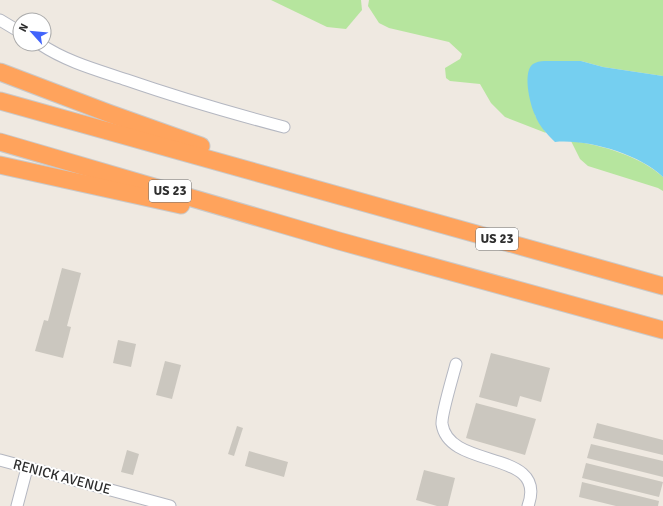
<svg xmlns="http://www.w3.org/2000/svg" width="663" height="506" font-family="Signika,sans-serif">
  <rect width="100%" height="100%" fill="#efe9e1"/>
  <!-- green -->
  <g fill="#b6e59e">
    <path d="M 271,0 L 361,0 L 362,10 L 346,29 L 327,27 Z"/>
    <path d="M 369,0 L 663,0 L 663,76 L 603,67 L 581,61 L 547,61 L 535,115 L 546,133 L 505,117 L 491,103 L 480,84 L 450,81 L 446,78 L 445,68 L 460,59 L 462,54 L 449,42 L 389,28 L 379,23 L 368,6 Z"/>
    <path d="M 571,141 C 602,145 640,156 663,177 L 663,191 L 658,188 L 588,166 L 580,159 Z"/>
  </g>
  <!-- water -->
  <path fill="#75cff0" d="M 547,61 L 581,61 L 603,67 L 663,76 L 663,177 C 639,154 588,139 555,142 C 547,134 539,126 535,115 C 530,105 521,68 535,63 C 539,61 544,61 547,61 Z"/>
  <!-- building -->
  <g fill="#cbc7bf">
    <path d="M 62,268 L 81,273 L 67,326 L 71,327 L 63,358 L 35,351 L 44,320 L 48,321 Z"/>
    <path d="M 118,340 L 136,344 L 131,367 L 113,363 Z"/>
    <path d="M 491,353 L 550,368 L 541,402 L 520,396 L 517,407 L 479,397 Z"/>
    <path d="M 165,361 L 181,365 L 172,399 L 156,395 Z"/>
    <path d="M 476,403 L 536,419 L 525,455 L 466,438 Z"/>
    <path d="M 597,423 L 663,440 L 663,455 L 593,438 Z"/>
    <path d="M 237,426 L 243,428 L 234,456 L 228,454 Z"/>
    <path d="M 591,444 L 663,461 L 663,477 L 587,458 Z"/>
    <path d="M 127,450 L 139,454 L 133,475 L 121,472 Z"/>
    <path d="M 249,451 L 288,462 L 284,477 L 245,466 Z"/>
    <path d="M 586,463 L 663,482 L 659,497 L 582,478 Z"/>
    <path d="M 424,470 L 455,478 L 448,506 L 437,506 L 416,500 Z"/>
    <path d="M 582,482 L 659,501 L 658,506 L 616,506 L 579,497 Z"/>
  </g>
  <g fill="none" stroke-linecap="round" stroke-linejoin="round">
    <defs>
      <g id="minor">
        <path d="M 0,20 L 20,32"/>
        <path d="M 40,44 C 67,62 97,70 127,80 C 179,98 231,113 284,127"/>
        <path d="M 456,364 C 453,376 441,415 442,424 C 449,471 549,448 528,506"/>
        <path d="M 0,460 L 170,506"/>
        <path d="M 17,506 L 27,468"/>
      </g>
      <g id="highway">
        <path d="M 0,72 L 108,113 L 201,146"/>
        <path d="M 0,101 L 663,286"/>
        <path d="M 0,142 L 339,241 L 663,330"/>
        <path d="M 0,165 L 181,205"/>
      </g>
    </defs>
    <!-- minor casing -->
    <use href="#minor" stroke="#b4b7c1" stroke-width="13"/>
    <!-- highway casing -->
    <use href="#highway" stroke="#c9c9c9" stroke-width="19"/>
    <!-- minor -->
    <use href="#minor" stroke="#fff" stroke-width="11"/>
    <!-- highway -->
    <use href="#highway" stroke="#ffa35c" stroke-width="17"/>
  </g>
  <g text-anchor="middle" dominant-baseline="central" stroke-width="4" stroke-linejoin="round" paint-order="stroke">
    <!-- shield labels -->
    <g fill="#fff" stroke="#6d6d6d" stroke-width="1">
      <rect x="149" y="180" width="42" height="22" rx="3"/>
      <rect x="476" y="228" width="42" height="22" rx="3"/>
    </g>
    <g font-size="13" font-weight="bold" fill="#2e2e2e">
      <text x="170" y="191">US 23</text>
      <text x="497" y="239">US 23</text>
    </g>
    <!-- street labels -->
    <g font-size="14" fill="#2e2e2e" stroke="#fff">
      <text transform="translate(62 477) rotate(15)">RENICK AVENUE</text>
    </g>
  </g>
  <!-- north arrow -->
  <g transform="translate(32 32) rotate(297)"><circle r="19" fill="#ffffff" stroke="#ababab"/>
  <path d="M0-3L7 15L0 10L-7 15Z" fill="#4264fb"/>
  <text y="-6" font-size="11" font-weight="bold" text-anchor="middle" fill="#2e2e2e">N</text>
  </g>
</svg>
